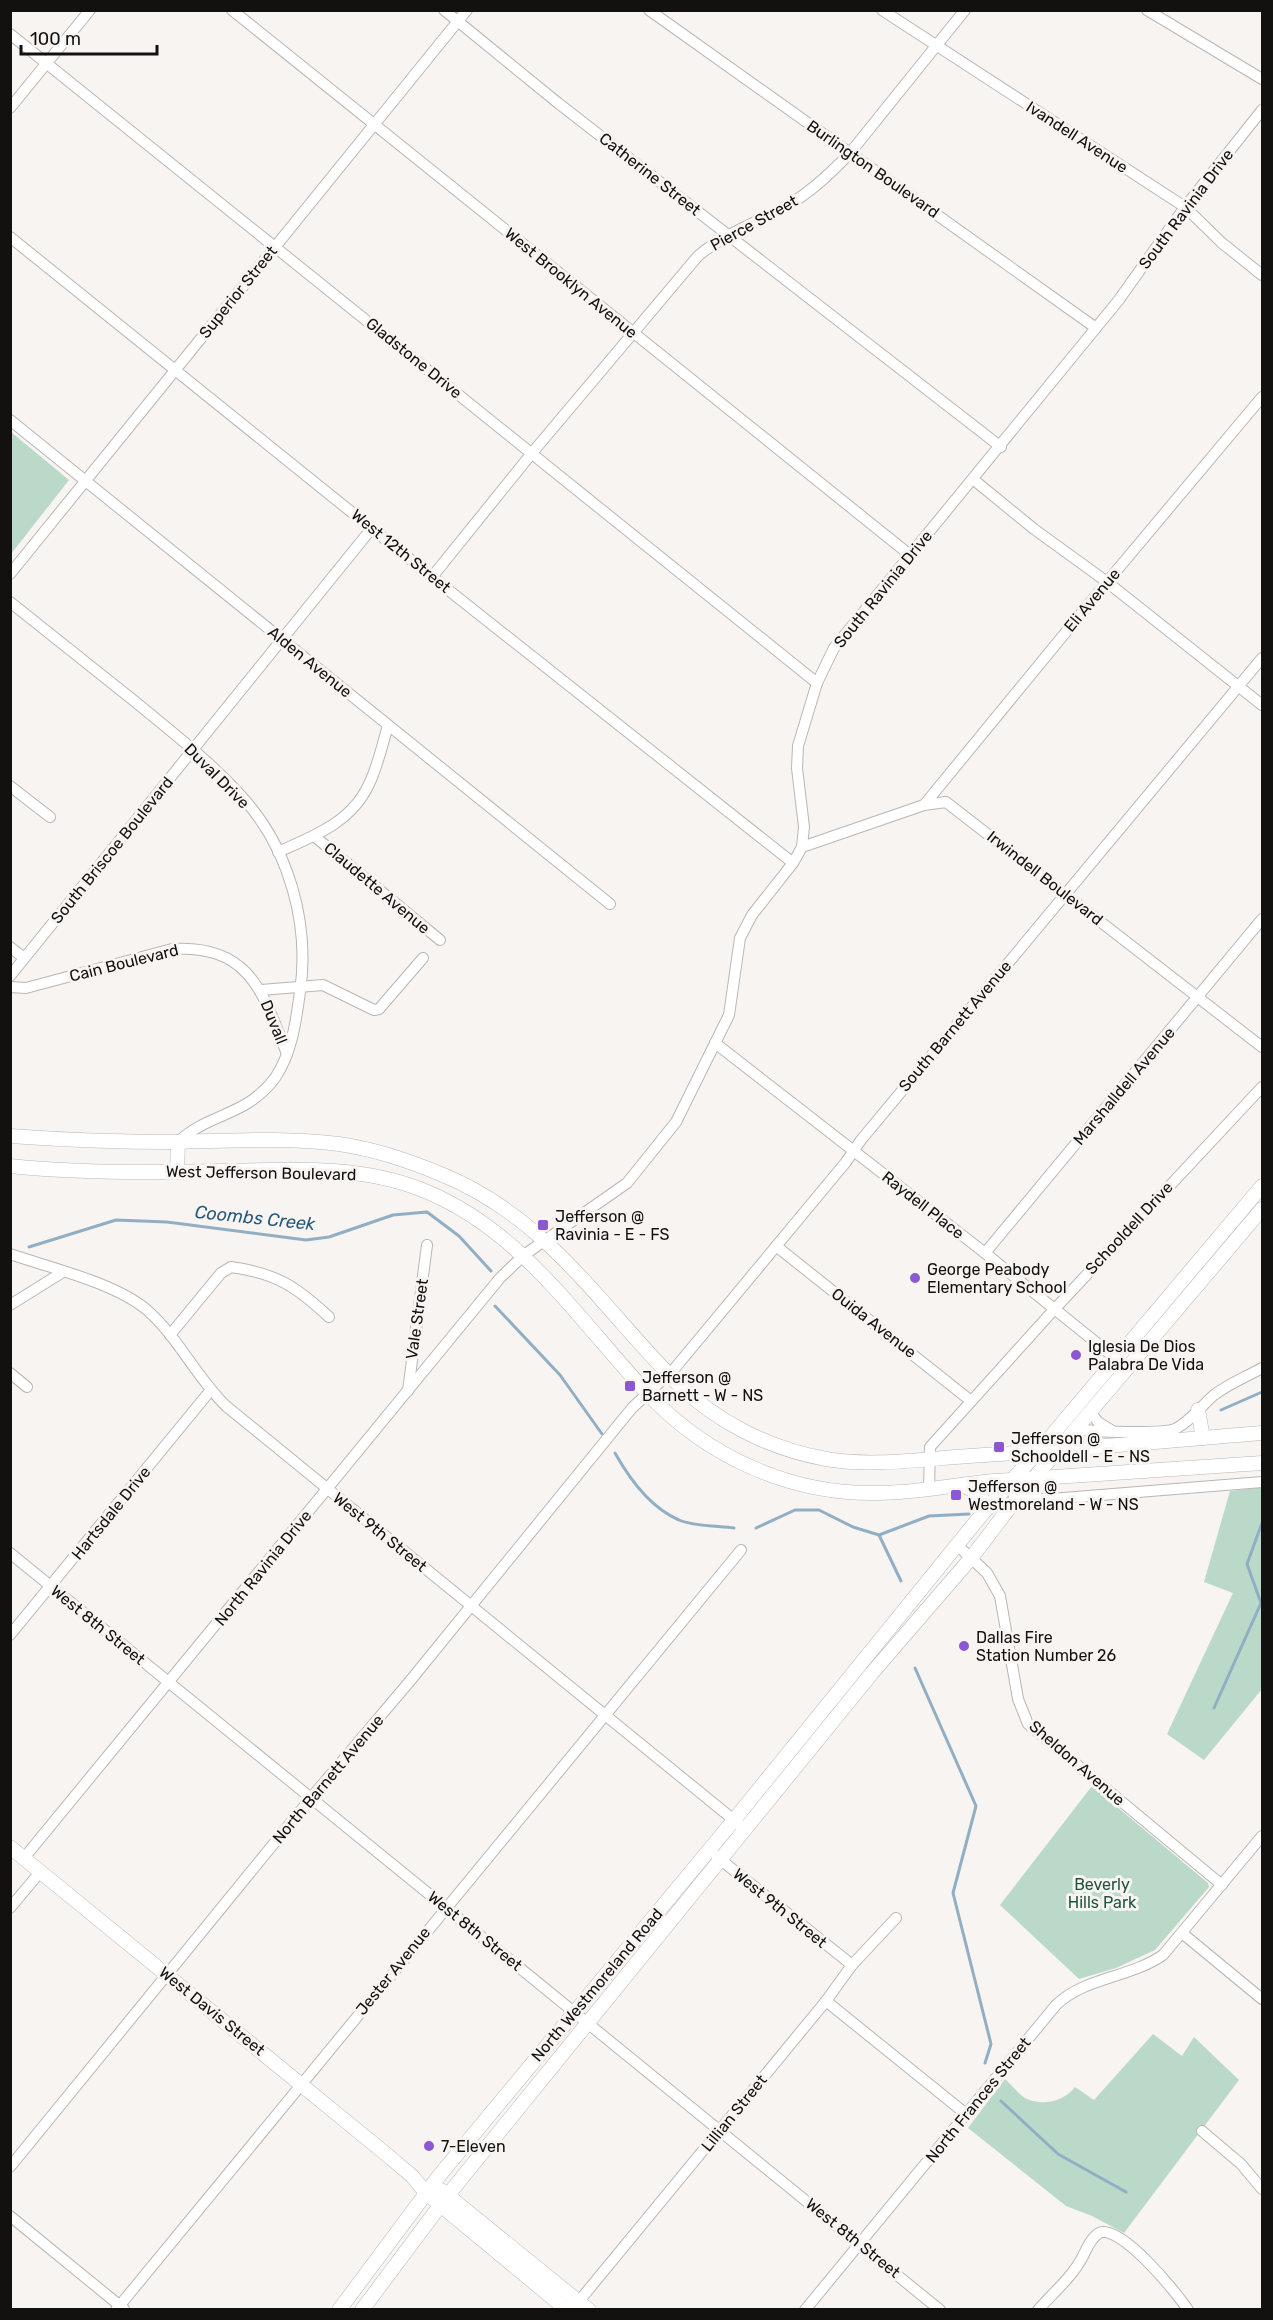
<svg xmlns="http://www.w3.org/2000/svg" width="1273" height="2320" font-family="Rubik,sans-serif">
  <rect width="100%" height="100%" fill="#f8f4f2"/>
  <!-- green -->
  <g fill="#bbd9c8">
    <path d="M 11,432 L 69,480 L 11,554 Z"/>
    <path d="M 1262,1487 L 1262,1689 L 1204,1760 L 1167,1734 L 1233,1593 L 1204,1582 L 1230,1491 Z"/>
    <path d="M 1092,1786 L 1208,1883 L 1209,1887 L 1155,1950 L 1116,1968 L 1079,1979 L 1000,1905 Z"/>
    <path d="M 1153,2034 L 1182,2056 L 1194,2037 L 1239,2080 L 1124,2233 L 1092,2216 L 1066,2206 L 968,2128 L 1005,2079 C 1012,2085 1019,2095 1027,2099 C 1043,2106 1065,2101 1075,2087 L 1094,2100 Z"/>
  </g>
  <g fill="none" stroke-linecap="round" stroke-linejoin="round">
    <!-- stream -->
    <g stroke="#91afc4" stroke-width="3">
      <path d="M 29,1247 L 116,1220 L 167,1222 L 306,1240 L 329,1237 L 393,1215 L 427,1212 L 459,1236 L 491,1271"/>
      <path d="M 495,1306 L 560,1375 L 602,1434"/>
      <path d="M 1221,1410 L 1262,1392"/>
      <path d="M 615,1453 C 629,1478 651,1508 679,1520 C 692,1526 719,1526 734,1528"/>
      <path d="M 756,1528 L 795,1510 L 819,1510 L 853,1527 L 879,1535 L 929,1516 L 969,1514"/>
      <path d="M 879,1535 L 901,1581"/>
      <path d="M 915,1668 L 976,1806 L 953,1893 L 991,2044 L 985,2063"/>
      <path d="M 1214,1708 L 1261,1603 L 1247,1564 L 1262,1523"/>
      <path d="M 1001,2101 L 1058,2154 L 1126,2192"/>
    </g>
    <defs>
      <g id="minor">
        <path d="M 232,10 L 910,555"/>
        <path d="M 444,10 L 558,103 L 1001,447"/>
        <path d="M 649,10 L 1096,328"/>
        <path d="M 882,10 L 1185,207 L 1222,243 L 1262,275"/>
        <path d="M 1147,10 L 1262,79"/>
        <path d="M 10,34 L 817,683"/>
        <path d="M 10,108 L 90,10"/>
        <path d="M 10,237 L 432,577 L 793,863"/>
        <path d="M 10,420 L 610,904"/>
        <path d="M 974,480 L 1034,529 L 1107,582 L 1262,705"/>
        <path d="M 10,574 L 467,10"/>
        <path d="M 432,577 L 532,453 L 698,256 C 724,234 753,224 783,208 C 809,194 830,174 850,153 L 965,10"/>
        <path d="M 10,602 C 53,636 95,670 138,704 C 174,734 211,762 243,798 C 289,849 310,924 300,992 C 296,1021 292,1053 275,1078 C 246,1117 208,1113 178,1142"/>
        <path d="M 10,786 L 50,817"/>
        <path d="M 924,805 L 1107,582 L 1262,397"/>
        <path d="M 314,836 L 440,940"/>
        <path d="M 802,847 L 924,805 L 946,802 L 1262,1047"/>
        <path d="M 278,852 C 314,836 352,822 369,784 C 378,766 382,745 388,726"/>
        <path d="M 10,947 L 24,958"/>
        <path d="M 10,976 L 372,528"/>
        <path d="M 10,987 L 26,988 L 172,949 C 250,944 263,993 287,1054"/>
        <path d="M 261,990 L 323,985 L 374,1010 L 379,1009 L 423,958"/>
        <path d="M 715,1043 L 985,1253 L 1129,1369"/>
        <path d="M 776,1246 L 971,1401"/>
        <path d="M 985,1253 L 1262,919"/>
        <path d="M 10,1254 C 51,1268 115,1283 147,1310 C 178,1337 196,1377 226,1406 L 740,1825"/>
        <path d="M 10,1305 L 63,1272"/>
        <path d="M 170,1335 L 221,1273 L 231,1267 C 276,1273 297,1287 329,1317"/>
        <path d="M 10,1373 L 27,1387"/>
        <path d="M 408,1391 L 427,1245"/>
        <path d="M 1091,1413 L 1098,1422 L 1111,1430"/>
        <path d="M 1077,1429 C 1093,1432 1162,1434 1175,1429 C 1190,1422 1201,1406 1214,1395 C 1228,1384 1246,1377 1262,1368"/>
        <path d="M 929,1490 L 930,1447 L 1050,1314 L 1262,1087"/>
        <path d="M 1013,1494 L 1018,1498 L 1051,1499 L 1262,1482"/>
        <path d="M 957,1545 L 987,1573 L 1000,1596 L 1018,1699 L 1028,1724 L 1222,1885"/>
        <path d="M 10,1553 L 940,2310"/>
        <path d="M 10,1635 L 210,1391"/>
        <path d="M 716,1856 L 852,1965"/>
        <path d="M 24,1858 L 500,1278 L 524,1255 L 627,1183 L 676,1122 L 729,1015 L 740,938 L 752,915 L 793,863 L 802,847 L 804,827 L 797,768 L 798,746 L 817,683 L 834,648 L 1118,301 L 1185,207 L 1262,110"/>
        <path d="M 10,1908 L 41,1871"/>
        <path d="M 1182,1933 L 1262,1999"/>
        <path d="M 826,2001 L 966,2114"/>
        <path d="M 1202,2131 L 1241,2164 L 1262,2189"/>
        <path d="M 10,2167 L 311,1798 L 410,1681 L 632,1408 L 675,1368 L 846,1162 L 861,1140 L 1262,658"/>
        <path d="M 10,2216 L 124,2309"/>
        <path d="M 575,2306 L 826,2001 L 852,1965 L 896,1918"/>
        <path d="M 116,2310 L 741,1550"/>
        <path d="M 805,2310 L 1056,2005 C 1085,1977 1130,1978 1163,1955 L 1262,1836"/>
        <path d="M 1038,2310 C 1053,2293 1073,2276 1083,2256 C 1087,2248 1091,2238 1099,2233 C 1120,2223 1177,2293 1188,2310"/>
      </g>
      <g id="major">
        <path d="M 10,1136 C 65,1140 120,1142 174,1142 C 229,1141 284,1137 339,1144 C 374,1149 410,1161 443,1175 C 546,1217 601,1306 676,1382 C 716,1422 770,1449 826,1459 C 873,1467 922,1459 969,1456 C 1067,1450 1165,1441 1262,1433"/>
        <path d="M 10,1166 C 79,1173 148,1173 216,1171 C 285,1170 355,1164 420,1189 C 519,1227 577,1318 647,1393 C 707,1457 791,1495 879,1493 C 918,1493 957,1484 995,1481 C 1084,1475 1174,1469 1262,1463"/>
        <path d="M 177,1172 L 178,1142"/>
        <path d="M 1198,1410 L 1203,1438"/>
        <path d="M 962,1485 L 979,1493 L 984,1503 L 983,1513"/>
        <path d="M 10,1847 L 386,2154 L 412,2176 L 426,2193 L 567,2310"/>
        <path d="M 441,2190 L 589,2310"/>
        <path d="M 339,2310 L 439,2176 L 734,1820 L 983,1513 L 1047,1441 L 1262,1186"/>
        <path d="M 362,2310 L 448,2195 L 872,1673 L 972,1557 L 1013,1503 L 1262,1209"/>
      </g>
    </defs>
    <!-- minor casing -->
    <use href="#minor" stroke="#bab6b4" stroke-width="12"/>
    <!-- major casing -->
    <use href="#major" stroke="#bab6b4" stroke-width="15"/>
    <!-- minor -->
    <use href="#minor" stroke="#fff" stroke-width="10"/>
    <!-- major -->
    <use href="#major" stroke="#fff" stroke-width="14"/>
  </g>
  <!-- markers -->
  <g fill="#8c58d1" stroke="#f8f4f2" stroke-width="2">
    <rect x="537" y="1219" width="12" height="12" rx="3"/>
    <circle cx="915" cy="1278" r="6"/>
    <circle cx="1076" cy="1355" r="6"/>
    <rect x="624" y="1380" width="12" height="12" rx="3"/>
    <rect x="993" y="1441" width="12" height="12" rx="3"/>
    <rect x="950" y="1489" width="12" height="12" rx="3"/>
    <circle cx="964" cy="1646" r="6"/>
    <circle cx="429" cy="2146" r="6"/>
  </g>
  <g text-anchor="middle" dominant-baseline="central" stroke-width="6" stroke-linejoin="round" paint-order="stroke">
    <!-- street labels -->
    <g font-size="16" fill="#121110" stroke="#f8f4f2">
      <text transform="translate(1077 137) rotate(33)">Ivandell Avenue</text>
      <text transform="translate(873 169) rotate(35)">Burlington Boulevard</text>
      <text transform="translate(650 174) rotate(38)">Catherine Street</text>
      <text transform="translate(1186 209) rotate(-53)">South Ravinia Drive</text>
      <text transform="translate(754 223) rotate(-29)">Pierce Street</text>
      <text transform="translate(571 283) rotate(39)">West Brooklyn Avenue</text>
      <text transform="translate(238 292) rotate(-51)">Superior Street</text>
      <text transform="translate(414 358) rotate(39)">Gladstone Drive</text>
      <text transform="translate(401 551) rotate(39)">West 12th Street</text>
      <text transform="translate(883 589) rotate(-51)">South Ravinia Drive</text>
      <text transform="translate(1092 600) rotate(-50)">Eli Avenue</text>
      <text transform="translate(310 662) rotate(39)">Alden Avenue</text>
      <text transform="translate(217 776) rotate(45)">Duval Drive</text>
      <text transform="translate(112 850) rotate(-51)">South Briscoe Boulevard</text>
      <text transform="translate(1045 878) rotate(38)">Irwindell Boulevard</text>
      <text transform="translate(377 888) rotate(40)">Claudette Avenue</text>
      <text transform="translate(124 963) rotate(-14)">Cain Boulevard</text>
      <text transform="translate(274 1022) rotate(68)">Duvall</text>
      <text transform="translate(955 1026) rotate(-50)">South Barnett Avenue</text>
      <text transform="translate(1124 1086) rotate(-50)">Marshalldell Avenue</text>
      <text transform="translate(261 1173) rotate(1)">West Jefferson Boulevard</text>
      <text transform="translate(923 1205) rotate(38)">Raydell Place</text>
      <text transform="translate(1129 1228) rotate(-47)">Schooldell Drive</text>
      <text transform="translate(417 1319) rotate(-82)">Vale Street</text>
      <text transform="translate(874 1323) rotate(38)">Ouida Avenue</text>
      <text transform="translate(111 1513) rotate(-51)">Hartsdale Drive</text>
      <text transform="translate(380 1532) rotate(39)">West 9th Street</text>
      <text transform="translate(263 1568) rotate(-51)">North Ravinia Drive</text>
      <text transform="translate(98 1625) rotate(39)">West 8th Street</text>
      <text transform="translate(1077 1763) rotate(41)">Sheldon Avenue</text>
      <text transform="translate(328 1779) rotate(-50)">North Barnett Avenue</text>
      <text transform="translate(780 1908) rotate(39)">West 9th Street</text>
      <text transform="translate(475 1931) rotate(39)">West 8th Street</text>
      <text transform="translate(393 1971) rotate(-51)">Jester Avenue</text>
      <text transform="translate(597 1985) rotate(-50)">North Westmoreland Road</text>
      <text transform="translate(212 2011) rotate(39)">West Davis Street</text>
      <text transform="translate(978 2100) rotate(-51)">North Frances Street</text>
      <text transform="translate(734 2113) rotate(-51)">Lillian Street</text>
      <text transform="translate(853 2238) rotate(39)">West 8th Street</text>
    </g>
    <!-- poi labels -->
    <g font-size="16" fill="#121110" stroke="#f8f4f2" text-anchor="start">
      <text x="555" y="1216">Jefferson @<tspan x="555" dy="18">Ravinia - E - FS</tspan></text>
      <text x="927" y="1269">George Peabody<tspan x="927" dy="18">Elementary School</tspan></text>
      <text x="1088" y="1346">Iglesia De Dios<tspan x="1088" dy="18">Palabra De Vida</tspan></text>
      <text x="642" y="1377">Jefferson @<tspan x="642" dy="18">Barnett - W - NS</tspan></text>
      <text x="1011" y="1438">Jefferson @<tspan x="1011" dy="18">Schooldell - E - NS</tspan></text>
      <text x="968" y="1486">Jefferson @<tspan x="968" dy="18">Westmoreland - W - NS</tspan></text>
      <text x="976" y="1637">Dallas Fire<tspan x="976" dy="18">Station Number 26</tspan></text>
      <text x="441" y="2146">7-Eleven</text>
    </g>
    <!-- park labels -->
    <g font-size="16" fill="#1c553b" stroke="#f8f4f2">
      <text x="1102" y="1884">Beverly<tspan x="1102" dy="18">Hills Park</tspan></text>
    </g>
    <!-- water labels -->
    <g font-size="18" font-style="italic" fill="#255978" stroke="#f8f4f2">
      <text transform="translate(255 1218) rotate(6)">Coombs Creek</text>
    </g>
  </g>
  <!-- border -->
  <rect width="1273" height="2320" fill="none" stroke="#121110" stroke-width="24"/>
  <!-- scale -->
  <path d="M21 45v9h136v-9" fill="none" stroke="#121110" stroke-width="3"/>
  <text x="30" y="45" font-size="18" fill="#121110" stroke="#f8f4f2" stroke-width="4.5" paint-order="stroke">100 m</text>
</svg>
